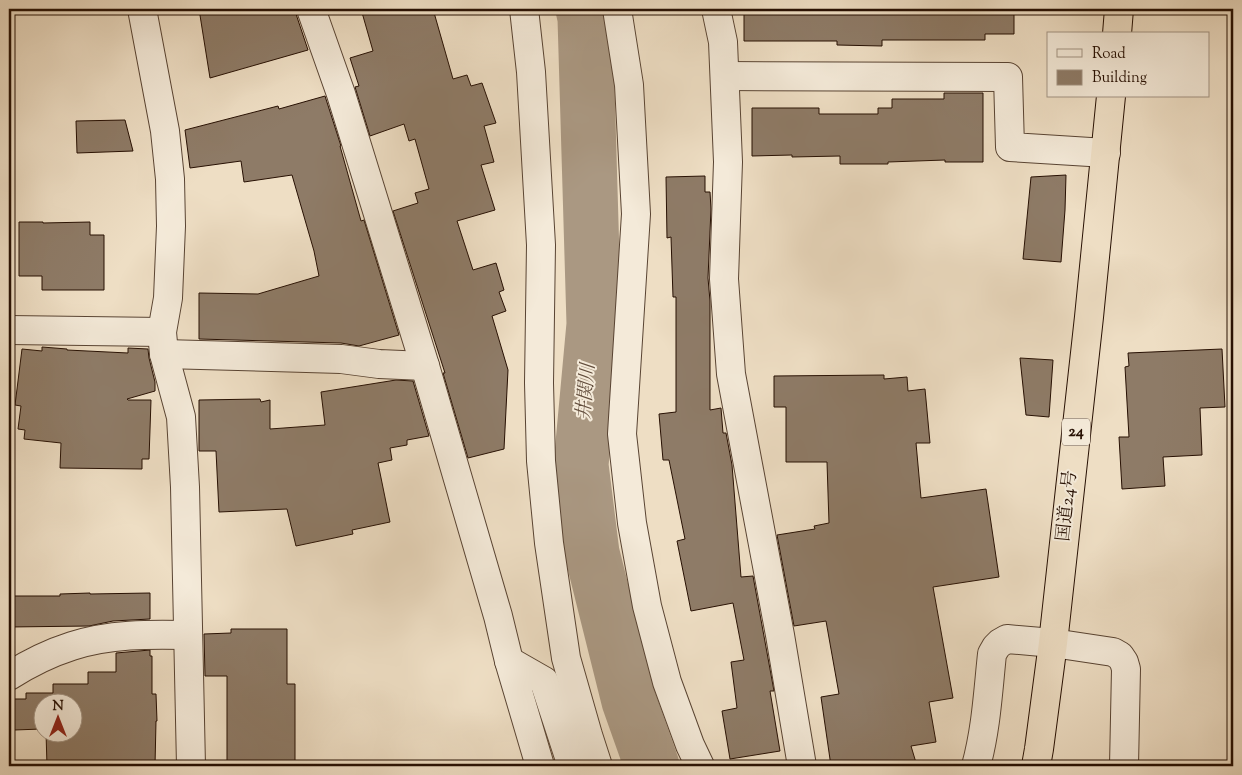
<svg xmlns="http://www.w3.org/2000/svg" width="1242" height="775" font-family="'Sorts Mill Goudy','Noto Serif JP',serif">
  <rect width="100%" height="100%" fill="#eedec4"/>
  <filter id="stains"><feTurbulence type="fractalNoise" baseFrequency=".004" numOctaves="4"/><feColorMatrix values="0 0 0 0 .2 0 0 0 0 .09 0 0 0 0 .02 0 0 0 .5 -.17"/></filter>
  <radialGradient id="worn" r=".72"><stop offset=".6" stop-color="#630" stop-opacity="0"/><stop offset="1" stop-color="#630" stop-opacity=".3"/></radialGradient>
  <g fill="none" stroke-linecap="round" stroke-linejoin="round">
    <!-- river -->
    <path stroke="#aa9882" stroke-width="55" d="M 583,9 L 585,18 L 594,324 L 581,465 L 592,553 L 629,701 L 652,766"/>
  </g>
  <!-- building -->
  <g fill="#8e7b67" stroke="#271003">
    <path d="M 199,9 L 296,9 L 296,14 L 308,50 L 210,78 Z"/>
    <path d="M 361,9 L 433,9 L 453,79 L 467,75 L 471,86 L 482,83 L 496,123 L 484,126 L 494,162 L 481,165 L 495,210 L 457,221 L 473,270 L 496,263 L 504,290 L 499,292 L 506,311 L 492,316 L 508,370 L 504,449 L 468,458 L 443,373 L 445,373 L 393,211 L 418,203 L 415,193 L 429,189 L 415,139 L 409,141 L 404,124 L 370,136 L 355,87 L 359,86 L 350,58 L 373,51 Z"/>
    <path d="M 744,9 L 1014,9 L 1014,34 L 985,34 L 985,40 L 882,40 L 882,46 L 837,45 L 837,41 L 744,41 Z"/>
    <path d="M 944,93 L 983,93 L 983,162 L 945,162 L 945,160 L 888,162 L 888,164 L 840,164 L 840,156 L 792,157 L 792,155 L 752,156 L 752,108 L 819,108 L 819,114 L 878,114 L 878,108 L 892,108 L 892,99 L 944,99 Z"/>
    <path d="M 325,96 L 341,146 L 340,146 L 361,221 L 364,220 L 399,335 L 359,346 L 341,343 L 199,339 L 199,293 L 258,294 L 319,276 L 314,251 L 292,175 L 244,182 L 241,161 L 190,168 L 185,130 L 278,106 L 279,109 Z"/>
    <path d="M 125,120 L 133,151 L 77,153 L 76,121 Z"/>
    <path d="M 1066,175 L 1065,210 L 1061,262 L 1023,259 L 1031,177 Z"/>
    <path d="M 705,176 L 705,192 L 710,192 L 711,209 L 708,278 L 710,301 L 710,410 L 721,408 L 723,433 L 726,433 L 732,465 L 741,577 L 753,576 L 774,691 L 770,691 L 780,751 L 730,759 L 722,711 L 737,708 L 731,662 L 744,660 L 733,603 L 691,611 L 677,541 L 685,539 L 669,460 L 663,460 L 659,414 L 676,412 L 676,297 L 673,297 L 671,237 L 667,238 L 666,177 Z"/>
    <path d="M 19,222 L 43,222 L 43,223 L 90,222 L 90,235 L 104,235 L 104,290 L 42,290 L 42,276 L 19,276 Z"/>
    <path d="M 42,347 L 67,349 L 67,350 L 128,353 L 128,348 L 148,349 L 149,358 L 155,382 L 155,391 L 127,399 L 128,400 L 151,400 L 149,459 L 142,459 L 142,469 L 60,468 L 61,443 L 24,439 L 25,430 L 18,429 L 21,406 L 15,405 L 22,349 L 42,351 Z"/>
    <path d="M 1222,349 L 1225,407 L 1200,408 L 1202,455 L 1163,457 L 1165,486 L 1122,489 L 1119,437 L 1129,437 L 1125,367 L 1129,366 L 1128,353 Z"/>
    <path d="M 1020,358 L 1053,360 L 1049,417 L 1026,415 Z"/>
    <path d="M 884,375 L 884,379 L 907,377 L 908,391 L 925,389 L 930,443 L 916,443 L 921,498 L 986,489 L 999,577 L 933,587 L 953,698 L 929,702 L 936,742 L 911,746 L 917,766 L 831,766 L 821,697 L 839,694 L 826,621 L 794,626 L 777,535 L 815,529 L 814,526 L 829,523 L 827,462 L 786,462 L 786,407 L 774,407 L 774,376 Z"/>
    <path d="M 396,380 L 413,381 L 429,436 L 407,440 L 407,445 L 390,448 L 392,460 L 378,463 L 390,522 L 352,530 L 353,534 L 296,546 L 287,509 L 219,512 L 216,451 L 199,451 L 199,400 L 260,399 L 261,402 L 270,400 L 270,429 L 325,425 L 321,392 Z"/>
    <path d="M 90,593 L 90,594 L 150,593 L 150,619 L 113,621 L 89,626 L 9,627 L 9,596 L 60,596 L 60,594 Z"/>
    <path d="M 231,629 L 287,629 L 287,684 L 295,684 L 295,766 L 227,766 L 227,676 L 205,676 L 204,634 L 231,633 Z"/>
    <path d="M 150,650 L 150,656 L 152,656 L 152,694 L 156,694 L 157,721 L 156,721 L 155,766 L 47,766 L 46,732 L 72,732 L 72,702 L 42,702 L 42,729 L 14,730 L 13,699 L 26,699 L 26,693 L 53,693 L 53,684 L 88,684 L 88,672 L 116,672 L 116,653 Z"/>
  </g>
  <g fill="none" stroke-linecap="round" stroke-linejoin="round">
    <defs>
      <g id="street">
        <path d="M 142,9 L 165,131 L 170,179 L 171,226 L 168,298 L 162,332 L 164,354 L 181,417 L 185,487 L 191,766"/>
        <path d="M 311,9 L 341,94 L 425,366 L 498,616 L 509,661 L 540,766"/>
        <path d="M 524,9 L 531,72 L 541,245 L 539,383 L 541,461 L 549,543 L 566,658 L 588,735 L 598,766"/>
        <path d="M 617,9 L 629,85 L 636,214 L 622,434 L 632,523 L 647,606 L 667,682 L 690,745 L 700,766"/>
        <path d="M 716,9 L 723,42 L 728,162 L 724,279 L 731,374 L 780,635 L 802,766"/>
        <path d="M 725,76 L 1008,77 L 1010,147 L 1106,153"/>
        <path d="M 9,330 L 162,332"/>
        <path d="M 164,354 L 341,359 L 379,364 L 425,366"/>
        <path d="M 509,661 L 544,681 L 572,766"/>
        <path d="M 9,676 C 28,664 50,653 72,646 C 109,634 149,634 188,635"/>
        <path d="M 976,766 C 986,730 988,692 992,654 L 996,647 L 1000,643 L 1007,639 L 1053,643 L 1113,652 L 1120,656 L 1124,662 L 1126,669 L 1124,766"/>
      </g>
      <g id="highway">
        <path d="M 1117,34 L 1119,9"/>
        <path d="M 1036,766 L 1039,749 L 1053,643 L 1089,317 L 1111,96"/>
      </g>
    </defs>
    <!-- street casing -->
    <use href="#street" stroke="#594433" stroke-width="30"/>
    <!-- highway casing -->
    <use href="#highway" stroke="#271003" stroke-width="30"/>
    <!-- street -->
    <use href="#street" stroke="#f4ead9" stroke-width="28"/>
    <!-- highway -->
    <use href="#highway" stroke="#eedec4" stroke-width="28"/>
  </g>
  <g text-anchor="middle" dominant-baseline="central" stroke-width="4" stroke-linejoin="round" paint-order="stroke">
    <!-- shield labels -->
    <rect fill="#f4ead9" stroke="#645143" stroke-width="1" x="1062" y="418.5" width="28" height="27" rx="4"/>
    <g font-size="16" font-weight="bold" fill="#271003">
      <text x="1076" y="432">24</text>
    </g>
    <!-- street labels -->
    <g font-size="18" fill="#271003" stroke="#f4ead9">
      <text transform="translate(1068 506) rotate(-84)">国道24号</text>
    </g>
    <!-- water labels -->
    <g font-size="19" font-style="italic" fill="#624d3c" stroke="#f4ead9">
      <text transform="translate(587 392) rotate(-85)">井関川</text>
    </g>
  </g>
  <!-- margin -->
  <rect width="1242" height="775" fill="none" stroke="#eedec4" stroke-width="30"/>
  <rect x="10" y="10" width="1222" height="755" fill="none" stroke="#271003" stroke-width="2.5"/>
  <rect x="15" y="15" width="1212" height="745" fill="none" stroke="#271003"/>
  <!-- legend -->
  <rect x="1047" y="32" width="162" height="65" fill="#f4ead9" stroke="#a29383"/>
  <rect x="1057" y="49" width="25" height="8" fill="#f4ead9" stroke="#a29383"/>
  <text x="1092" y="58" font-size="15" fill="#271003">Road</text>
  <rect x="1057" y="70" width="25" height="15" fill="#8e7b67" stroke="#a29383"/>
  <text x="1092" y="82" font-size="15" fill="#271003">Building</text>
  <!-- north arrow -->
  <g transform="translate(58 718)"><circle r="24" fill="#f4ead9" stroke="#a29383"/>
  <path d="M0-4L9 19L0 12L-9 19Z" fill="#8f2418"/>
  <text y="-8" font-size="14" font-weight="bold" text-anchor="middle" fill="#271003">N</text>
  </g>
  <rect width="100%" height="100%" filter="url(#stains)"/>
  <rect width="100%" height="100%" fill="url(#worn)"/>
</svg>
